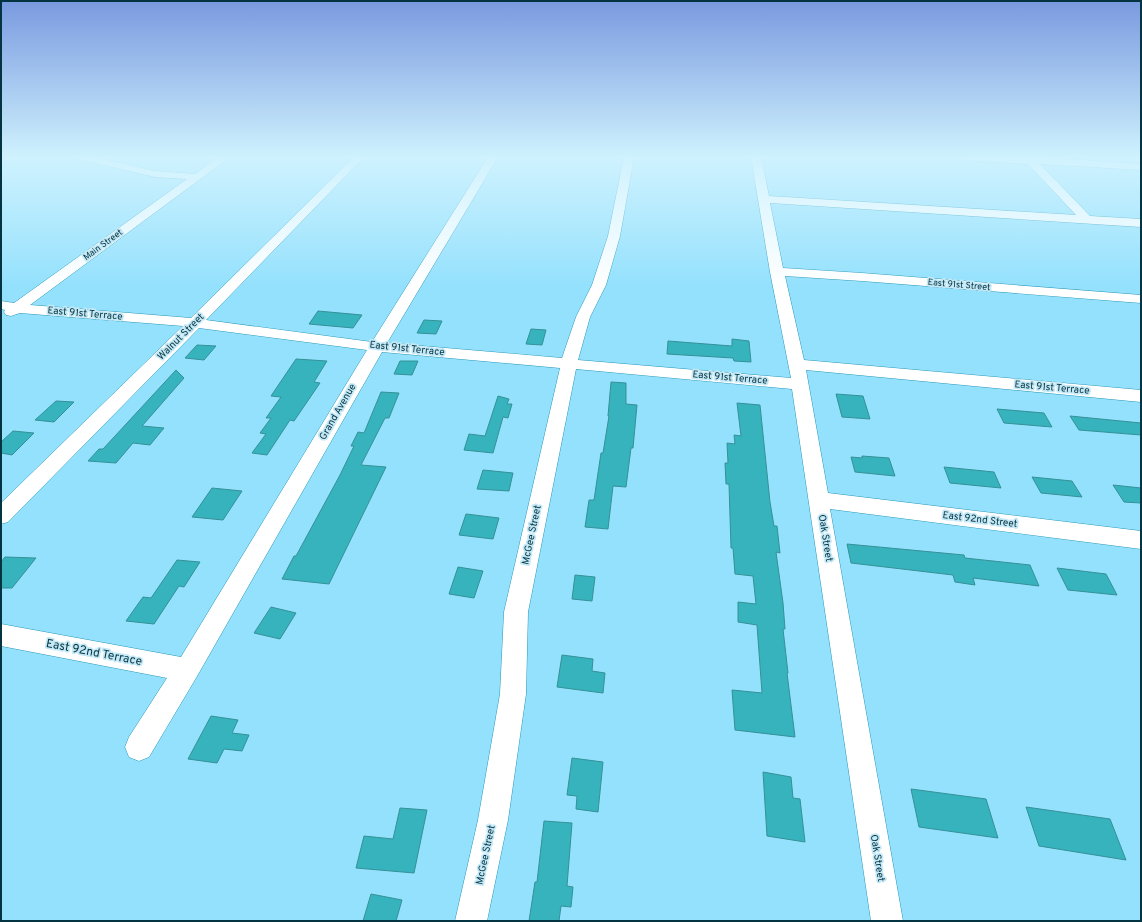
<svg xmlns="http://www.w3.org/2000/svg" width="1142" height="922" font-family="Overpass,sans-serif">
  <rect width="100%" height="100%" fill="#94e1fd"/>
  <!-- building -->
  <g fill="#36b3bd" stroke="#359198">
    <path d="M 318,311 L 362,315 L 353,328 L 309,324 Z"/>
    <path d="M 424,320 L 442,321 L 436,334 L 417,333 Z"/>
    <path d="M 531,329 L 546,330 L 542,345 L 526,344 Z"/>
    <path d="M 732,339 L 749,341 L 751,362 L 734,361 L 733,358 L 667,354 L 668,341 L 732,346 Z"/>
    <path d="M 197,345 L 216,346 L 204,360 L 185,358 Z"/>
    <path d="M 296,359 L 327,361 L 314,382 L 320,383 L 294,421 L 290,420 L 267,455 L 252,453 L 266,434 L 260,433 L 271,418 L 266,418 L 281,397 L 271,396 Z"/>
    <path d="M 400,361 L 418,361 L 412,375 L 394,374 Z"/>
    <path d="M 176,370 L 184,378 L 142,426 L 164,428 L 150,445 L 133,443 L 116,463 L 88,461 L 99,449 L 103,449 Z"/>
    <path d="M 611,382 L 626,383 L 626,404 L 637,405 L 633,448 L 631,448 L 626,487 L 613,486 L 608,529 L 585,527 L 589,500 L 594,500 L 601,453 L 603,453 L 609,416 L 608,416 Z"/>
    <path d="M 381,392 L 399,393 L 389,418 L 385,418 L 361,465 L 386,467 L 329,584 L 282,579 L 294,556 L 296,556 L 340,475 L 354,446 L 351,446 L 358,432 L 364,433 Z"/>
    <path d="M 836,394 L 863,396 L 870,419 L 842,417 Z"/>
    <path d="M 498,396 L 509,399 L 507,404 L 512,404 L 508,418 L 503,417 L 493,453 L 464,450 L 469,434 L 485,436 Z"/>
    <path d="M 56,401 L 74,402 L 54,422 L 35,420 Z"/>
    <path d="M 737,403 L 760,405 L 770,502 L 774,526 L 777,526 L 780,553 L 776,552 L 783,603 L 785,629 L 783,629 L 788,673 L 787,673 L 795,737 L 735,730 L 732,690 L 762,693 L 757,625 L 738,622 L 738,602 L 756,604 L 753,576 L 735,574 L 733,548 L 731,548 L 729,484 L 726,484 L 725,463 L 728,463 L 727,443 L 735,444 L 734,435 L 741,436 Z"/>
    <path d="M 997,409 L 1044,413 L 1052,427 L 1004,423 Z"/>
    <path d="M 1070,416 L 1141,423 L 1141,435 L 1079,430 Z"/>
    <path d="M 13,431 L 34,433 L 12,455 L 1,453 L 1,442 Z"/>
    <path d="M 862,456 L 889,458 L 895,476 L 855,472 L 851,457 L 862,458 Z"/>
    <path d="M 944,467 L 994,472 L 1001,488 L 950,483 Z"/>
    <path d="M 483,470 L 513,473 L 509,491 L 477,489 Z"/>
    <path d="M 1032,477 L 1072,481 L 1082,497 L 1041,493 Z"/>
    <path d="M 1113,485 L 1141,488 L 1141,503 L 1124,502 Z"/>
    <path d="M 212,488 L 242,491 L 223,520 L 192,517 Z"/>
    <path d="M 466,514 L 499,518 L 493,539 L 459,535 Z"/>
    <path d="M 847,544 L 964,555 L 965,558 L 1030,565 L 1039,586 L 973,578 L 975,585 L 955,582 L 953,575 L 851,563 Z"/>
    <path d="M 5,557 L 36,558 L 12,588 L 1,588 L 1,562 Z"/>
    <path d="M 177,560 L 200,562 L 184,587 L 179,586 L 154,624 L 126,621 L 143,597 L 151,598 Z"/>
    <path d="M 458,567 L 483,571 L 474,598 L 449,594 Z"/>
    <path d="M 1057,568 L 1106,574 L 1117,595 L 1068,590 Z"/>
    <path d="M 575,575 L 595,577 L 592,601 L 572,599 Z"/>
    <path d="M 271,607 L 296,613 L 280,639 L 254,633 Z"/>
    <path d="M 562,655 L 593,659 L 592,671 L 605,673 L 603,693 L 557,687 Z"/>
    <path d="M 211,716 L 238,720 L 232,733 L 249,735 L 242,751 L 224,749 L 217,763 L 188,759 Z"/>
    <path d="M 572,758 L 603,762 L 598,812 L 576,809 L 577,796 L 567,795 Z"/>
    <path d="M 763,772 L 791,777 L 793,798 L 800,799 L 805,842 L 767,836 Z"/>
    <path d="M 911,789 L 986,799 L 998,838 L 919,827 Z"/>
    <path d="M 1026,807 L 1110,819 L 1126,860 L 1039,846 Z"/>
    <path d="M 400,808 L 427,810 L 414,873 L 356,868 L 364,836 L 393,839 Z"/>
    <path d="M 544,821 L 572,823 L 567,886 L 573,887 L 571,907 L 561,906 L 559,921 L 529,921 L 535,882 L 537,882 Z"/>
    <path d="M 371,894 L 402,900 L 396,921 L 363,921 Z"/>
  </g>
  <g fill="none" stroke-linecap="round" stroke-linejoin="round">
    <defs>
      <path id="minor" d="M 77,157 L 94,157 L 155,171 L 195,174 L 219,157 L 230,157 L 30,305 L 191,318 L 354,157 L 364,157 L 206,320 L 372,342 L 488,157 L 498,157 L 387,343 L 562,358 L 576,317 L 592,285 L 608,236 L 624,157 L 634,157 L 620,236 L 606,285 L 590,317 L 578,360 L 791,378 L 770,272 L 751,157 L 761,157 L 769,196 L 1076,215 L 1028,164 L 966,160 L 961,157 L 1032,157 L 1141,164 L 1141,170 L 1040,164 L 1090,216 L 1141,219 L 1141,227 L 770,203 L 783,268 L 862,273 L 1141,295 L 1141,303 L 862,281 L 785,276 L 804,360 L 1141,390 L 1141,402 L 806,370 L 828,493 L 1141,531 L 1141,549 L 830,509 L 903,921 L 871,921 L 792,389 L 576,369 L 528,612 L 526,694 L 508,820 L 487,921 L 455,921 L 478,820 L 500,694 L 504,612 L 560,368 L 382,352 L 196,678 L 149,757 L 139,761 L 129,757 L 125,747 L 129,737 L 167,678 L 1,646 L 1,624 L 181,657 L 367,350 L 199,328 L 8,522 L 1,524 L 1,503 L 183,326 L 20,313 L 11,316 L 6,315 L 4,312 L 5,310 L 1,309 L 1,301 L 14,303 L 187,179 L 155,177 L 78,159 Z"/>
    </defs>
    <!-- minor casing -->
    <use href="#minor" stroke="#2898b8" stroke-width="1"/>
    <!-- minor -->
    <use href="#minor" fill="#fff" fill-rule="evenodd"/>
  </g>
  <!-- sky -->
  <linearGradient id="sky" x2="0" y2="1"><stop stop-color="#7999df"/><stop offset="0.55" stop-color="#cff2fe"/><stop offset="1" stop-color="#cff2fe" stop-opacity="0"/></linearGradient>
  <rect width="1142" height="286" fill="url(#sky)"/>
  <g text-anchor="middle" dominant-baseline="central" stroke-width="3.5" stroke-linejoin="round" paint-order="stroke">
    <!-- far-street labels -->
    <g font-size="9" fill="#043441" stroke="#c4e8f6">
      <text transform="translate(103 245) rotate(-36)">Main Street</text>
      <text transform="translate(959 285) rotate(5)">East 91st Street</text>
    </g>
    <!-- street labels -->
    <g font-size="10" fill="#043441" stroke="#c4e8f6">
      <text transform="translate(85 314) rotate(5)">East 91st Terrace</text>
      <text transform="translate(181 337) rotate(-45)">Walnut Street</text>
      <text transform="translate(407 349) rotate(6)">East 91st Terrace</text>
      <text transform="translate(730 378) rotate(5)">East 91st Terrace</text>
      <text transform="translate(1052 388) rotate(5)">East 91st Terrace</text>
      <text transform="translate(338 412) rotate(-60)">Grand Avenue</text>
      <text transform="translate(980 520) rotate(7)">East 92nd Street</text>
      <text transform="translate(532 535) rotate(-78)">McGee Street</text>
      <text transform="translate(825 538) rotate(81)">Oak Street</text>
      <text transform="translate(486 855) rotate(-78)">McGee Street</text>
      <text transform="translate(877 858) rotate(81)">Oak Street</text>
    </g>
    <!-- near-street labels -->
    <g font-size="12" fill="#043441" stroke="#c4e8f6">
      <text transform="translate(94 653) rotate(11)">East 92nd Terrace</text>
    </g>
  </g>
  <!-- border -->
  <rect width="1142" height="922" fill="none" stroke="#043441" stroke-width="4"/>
</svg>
